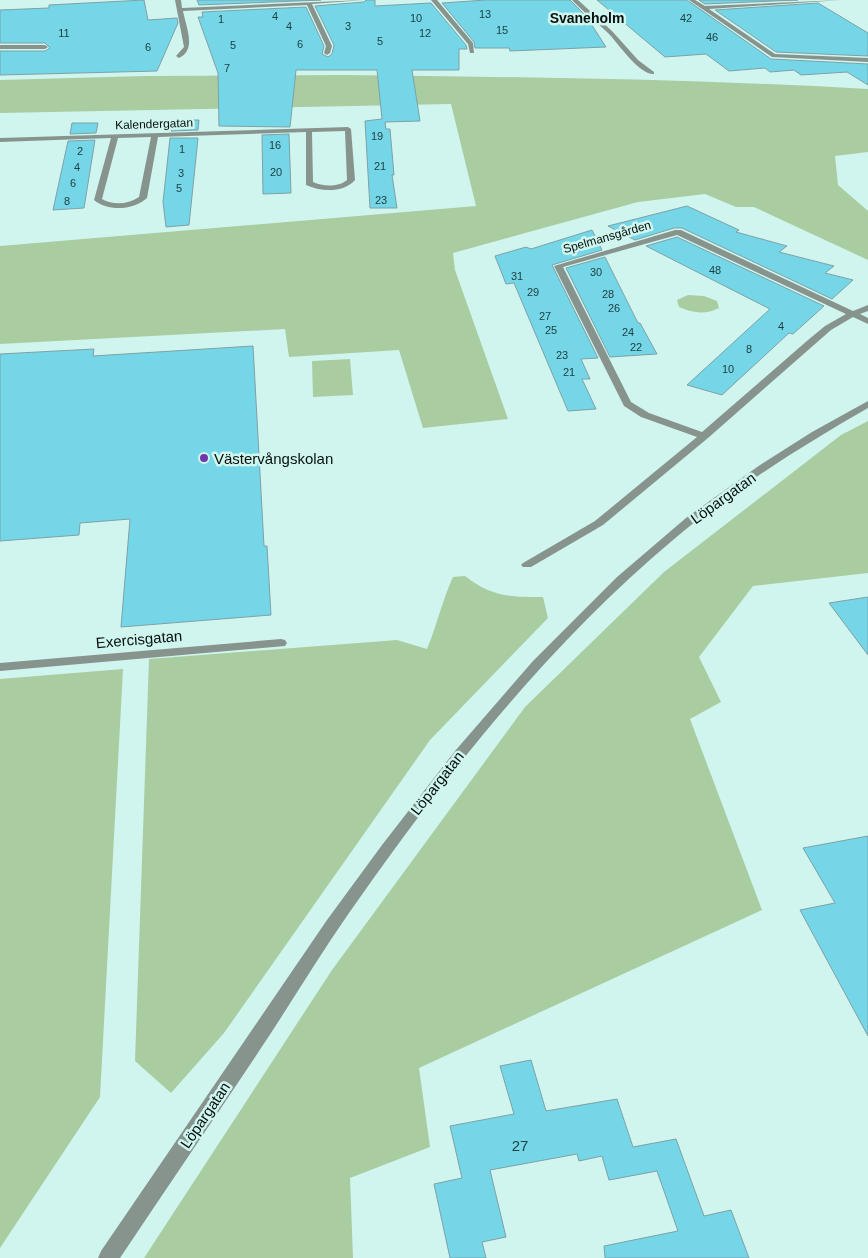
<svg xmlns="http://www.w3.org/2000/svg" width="868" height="1258" font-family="Arial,sans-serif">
  <rect width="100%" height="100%" fill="#d0f5ef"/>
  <!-- green -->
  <g fill="#aacca1">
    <path d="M 345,75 C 520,77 694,79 868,89 L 868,152 L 835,156 L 838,185 L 868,211 L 868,260 L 754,207 L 736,207 L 705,194 L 638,202 L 453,253 L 455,270 L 508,419 L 423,428 L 399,350 L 289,357 L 285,329 L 0,344 L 0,246 L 476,206 L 451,104 L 0,113 L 0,80 L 145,76 Z"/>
    <path d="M 688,295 L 704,296 L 717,301 L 719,308 C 705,315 693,313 679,307 L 677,300 Z"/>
    <path d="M 350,359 L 353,395 L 313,397 L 312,361 Z"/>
    <path d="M 868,421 L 868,573 L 753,586 L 699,657 L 721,702 L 690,719 L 762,910 L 419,1068 L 430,1147 L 350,1178 L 353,1258 L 144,1258 L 332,970 L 525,707 L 664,572 L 841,435 Z"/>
    <path d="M 465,576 C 492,597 510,597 543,597 L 548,618 L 430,740 L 224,1033 L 171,1093 L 135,1061 L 149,659 L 397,640 L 427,649 C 437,625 442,601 453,577 Z"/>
    <path d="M 123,669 L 100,1097 L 0,1248 L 0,679 Z"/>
  </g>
  <!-- building -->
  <g fill="#74d6e6" stroke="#7ea1a7">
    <path d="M 144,0 L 148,20 L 177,18 L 178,23 L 157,71 L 0,75 L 0,51 L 45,51 L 50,48 L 45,43 L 0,43 L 0,10 L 49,8 L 49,5 Z"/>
    <path d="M 197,0 L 321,0 L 199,5 Z"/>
    <path d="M 366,0 L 375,0 L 375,6 L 431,3 L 466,45 L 467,49 L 459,49 L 459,70 L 412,70 L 420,121 L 385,122 L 386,129 L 390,129 L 394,175 L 392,175 L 397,208 L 370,208 L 365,121 L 382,119 L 377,70 L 296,70 L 290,127 L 219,126 L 218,73 L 198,17 L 203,17 L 202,12 L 306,7 L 324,46 L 322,54 L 328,57 L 332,54 L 334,45 L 315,6 L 364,2 Z"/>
    <path d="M 486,0 L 570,0 L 586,16 L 606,47 L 510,51 L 509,48 L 475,48 L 474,42 L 442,3 Z"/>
    <path d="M 597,0 L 687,0 L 771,59 L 868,64 L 868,85 L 847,72 L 801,75 L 794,70 L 770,72 L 765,68 L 729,71 L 706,54 L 665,57 Z"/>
    <path d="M 699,0 L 798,0 L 705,4 Z"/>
    <path d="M 818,3 L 868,33 L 868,56 L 776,52 L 715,10 Z"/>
    <path d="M 173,120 L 199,120 L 198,130 L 171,131 Z"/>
    <path d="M 72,123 L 98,123 L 96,133 L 70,134 Z"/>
    <path d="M 289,134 L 291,193 L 263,194 L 262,135 Z"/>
    <path d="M 170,138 L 198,138 L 189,225 L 166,227 L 163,202 Z"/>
    <path d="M 95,140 L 84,208 L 53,210 L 68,141 Z"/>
    <path d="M 687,206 L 739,230 L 736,232 L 787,246 L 779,252 L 834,266 L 825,273 L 853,280 L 832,299 L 682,228 L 674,228 L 635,240 L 608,226 Z"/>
    <path d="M 592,230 L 602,250 L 552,265 L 598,358 L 581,359 L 590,379 L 582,379 L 596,409 L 568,411 L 514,283 L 506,284 L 495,256 L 526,247 L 531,249 Z"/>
    <path d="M 677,237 L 824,306 L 793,334 L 789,333 L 722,395 L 687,385 L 770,309 L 646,246 Z"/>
    <path d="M 605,257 L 638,323 L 640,323 L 657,354 L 610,357 L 566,268 Z"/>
    <path d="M 253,346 L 264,546 L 267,546 L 271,615 L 121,627 L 130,519 L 80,523 L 79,535 L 0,541 L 0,354 L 94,349 L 93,356 Z"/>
    <path d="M 868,597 L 868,655 L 829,603 Z"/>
    <path d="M 868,836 L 868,1036 L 800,910 L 835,903 L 803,848 Z"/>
    <path d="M 531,1060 L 546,1111 L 617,1099 L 633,1147 L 676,1139 L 704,1216 L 731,1210 L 749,1258 L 605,1258 L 604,1246 L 678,1231 L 657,1171 L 609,1180 L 602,1156 L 579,1161 L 577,1154 L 490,1170 L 506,1237 L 482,1242 L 486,1258 L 450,1258 L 434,1184 L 462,1178 L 450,1126 L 514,1114 L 500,1066 Z"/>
  </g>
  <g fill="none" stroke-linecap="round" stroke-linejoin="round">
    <!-- minor -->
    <g fill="#87948d" fill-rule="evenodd">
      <path d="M 175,0 L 181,0 L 182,8 L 364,0 L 312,4 L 332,46 L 330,53 L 327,55 L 324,53 L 326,46 L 307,5 L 183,11 C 186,27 197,50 179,58 L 176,56 L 184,47 Z"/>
      <path d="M 431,0 L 437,0 L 473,43 L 474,53 L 470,53 L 468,44 Z"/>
      <path d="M 572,0 L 578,0 L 612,31 L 638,60 L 654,72 L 654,74 C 639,75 618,43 608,33 C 596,21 583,12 572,0 Z"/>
      <path d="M 689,0 L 695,0 L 705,6 L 841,0 L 709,9 L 775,54 L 868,58 L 868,62 L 772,57 Z"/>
      <path d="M 0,45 L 45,45 L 48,47 L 45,49 L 0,49 Z"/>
      <path d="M 348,127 L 351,129 L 355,180 C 344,193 321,192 306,185 L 306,132 L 158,137 L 147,198 C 134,210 108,212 94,200 L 111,138 L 0,142 L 0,138 ZM 345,131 L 347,180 C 339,187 323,187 313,182 L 312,132 ZM 151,137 L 139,197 C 128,204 114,206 102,199 L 118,138 Z"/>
      <path d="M 675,230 L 681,230 L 853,311 L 868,305 L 868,311 L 860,314 L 868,318 L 868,324 L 853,317 L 831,330 L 708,438 L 603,525 L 531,567 L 523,567 L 521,565 L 523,563 L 595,521 L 697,437 L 641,417 L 624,406 L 554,266 ZM 677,235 L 846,314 L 825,326 L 808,340 L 702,432 L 649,413 L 631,402 L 563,267 Z"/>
      <path d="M 281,639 L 285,640 L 287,643 L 285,646 L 0,671 L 0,663 Z"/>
    </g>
    <!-- tertiary -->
    <path fill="#87948d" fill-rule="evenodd" d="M 868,401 L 868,408 C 800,447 733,489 673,540 C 547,646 443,778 349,913 C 322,952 297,993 271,1033 C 221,1109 170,1183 120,1258 L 98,1258 L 101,1251 L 327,920 L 382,845 L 455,751 L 533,661 L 617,577 L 686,518 L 760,465 L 812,432 Z"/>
  </g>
  <!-- markers -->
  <circle fill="#7035ab" stroke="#d0f5ef" stroke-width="2" cx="204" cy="458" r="5"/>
  <g text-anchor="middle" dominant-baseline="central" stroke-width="5" stroke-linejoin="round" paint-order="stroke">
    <!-- far-number labels -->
    <g font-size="11" fill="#204245">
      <text x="485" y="14">13</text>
      <text x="275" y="16">4</text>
      <text x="416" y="18">10</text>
      <text x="686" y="18">42</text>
      <text x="221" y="19">1</text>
      <text x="289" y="26">4</text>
      <text x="348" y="26">3</text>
      <text x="502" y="30">15</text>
      <text x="64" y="33">11</text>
      <text x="425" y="33">12</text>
      <text x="712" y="37">46</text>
      <text x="380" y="41">5</text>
      <text x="300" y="44">6</text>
      <text x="233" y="45">5</text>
      <text x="148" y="47">6</text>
      <text x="227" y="68">7</text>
      <text x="377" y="136">19</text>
      <text x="275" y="145">16</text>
      <text x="182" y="149">1</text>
      <text x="80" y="151">2</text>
      <text x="380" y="166">21</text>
      <text x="77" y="167">4</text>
      <text x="276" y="172">20</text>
      <text x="181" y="173">3</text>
      <text x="73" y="183">6</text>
      <text x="179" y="188">5</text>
      <text x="381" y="200">23</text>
      <text x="67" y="201">8</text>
      <text x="715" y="270">48</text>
      <text x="596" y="272">30</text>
      <text x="517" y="276">31</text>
      <text x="533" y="292">29</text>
      <text x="608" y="294">28</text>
      <text x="614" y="308">26</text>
      <text x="545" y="316">27</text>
      <text x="781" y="326">4</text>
      <text x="551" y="330">25</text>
      <text x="628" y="332">24</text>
      <text x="636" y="347">22</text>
      <text x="749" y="349">8</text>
      <text x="562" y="355">23</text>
      <text x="728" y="369">10</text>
      <text x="569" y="372">21</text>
    </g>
    <!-- far-street labels -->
    <g font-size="12" fill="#04100f" stroke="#d0f5ef">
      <text transform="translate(154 124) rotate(-2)">Kalendergatan</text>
      <text transform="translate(607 237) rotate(-16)">Spelmansgården</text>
    </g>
    <!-- far-neighbourhood labels -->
    <g font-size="14" font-weight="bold" fill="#04100f" stroke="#d0f5ef">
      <text x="587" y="18">Svaneholm</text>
    </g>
    <!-- poi labels -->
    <g font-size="15" fill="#04100f" stroke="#d0f5ef" text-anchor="start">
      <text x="214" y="458">Västervångskolan</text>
    </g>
    <!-- street labels -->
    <g font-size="15" fill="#04100f" stroke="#d0f5ef">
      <text transform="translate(723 498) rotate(-36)">Löpargatan</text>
      <text transform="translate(139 639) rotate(-5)">Exercisgatan</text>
      <text transform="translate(437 783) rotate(-52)">Löpargatan</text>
      <text transform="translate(205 1115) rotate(-56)">Löpargatan</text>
    </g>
    <!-- near-number labels -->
    <g font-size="15" fill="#204245">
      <text x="520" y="1145">27</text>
    </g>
  </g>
</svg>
